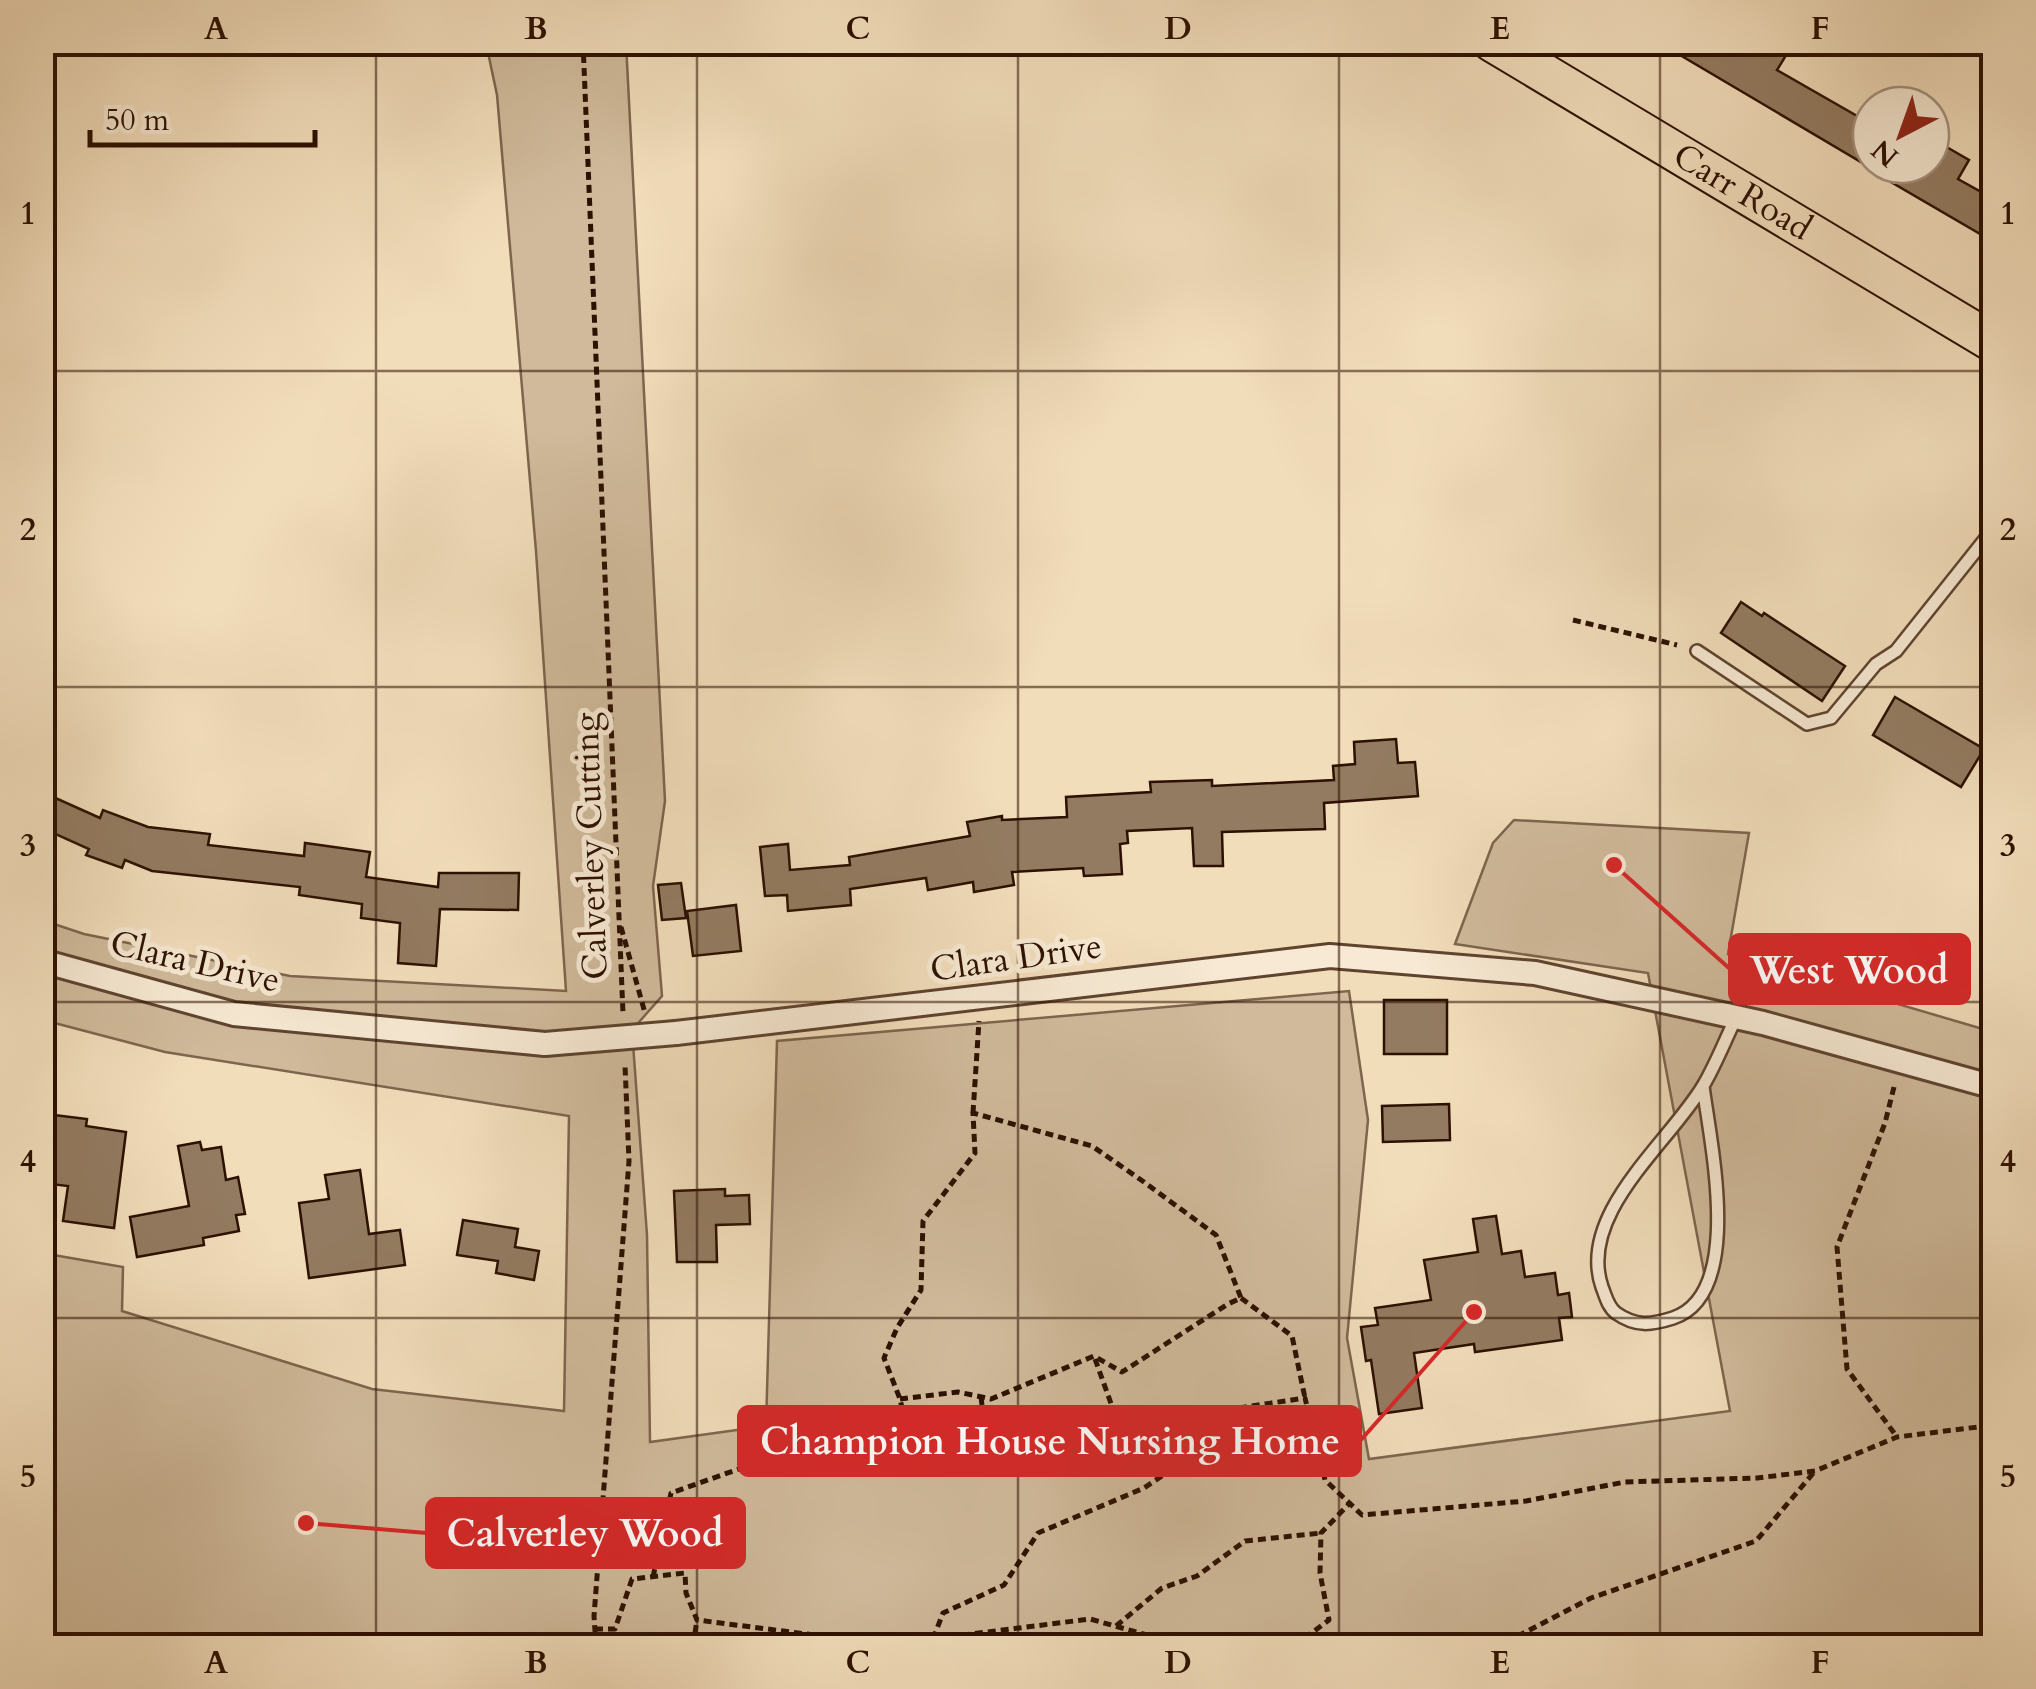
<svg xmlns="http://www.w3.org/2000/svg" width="2036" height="1689" font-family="Cardo,serif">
  <rect width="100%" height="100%" fill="#f2ddbb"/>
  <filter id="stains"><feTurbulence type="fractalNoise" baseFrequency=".002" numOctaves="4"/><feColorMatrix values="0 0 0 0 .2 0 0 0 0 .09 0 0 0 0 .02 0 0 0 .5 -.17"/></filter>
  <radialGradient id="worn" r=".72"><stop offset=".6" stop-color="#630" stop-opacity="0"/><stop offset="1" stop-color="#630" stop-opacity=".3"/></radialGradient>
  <!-- green -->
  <path fill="#d0ba9b" stroke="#7e654e" stroke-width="2.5" d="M 486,43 L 626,43 L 665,801 L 653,886 L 662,996 L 632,1030 L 647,1235 L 650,1442 L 766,1426 L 777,1041 L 1349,991 L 1368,1120 L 1347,1338 L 1369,1459 L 1730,1411 L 1648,973 L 1455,944 L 1493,843 L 1514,820 L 1749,833 L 1728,954 L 1993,1032 L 1993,1646 L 43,1646 L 42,1253 L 123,1267 L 122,1311 L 372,1389 L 564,1411 L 569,1116 L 165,1052 L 43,1020 L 42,920 L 84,934 L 290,976 L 566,991 L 536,551 L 497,95 Z"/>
  <!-- building -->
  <g fill="#937b61" stroke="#2c1000" stroke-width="2.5">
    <path d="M 1658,42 L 1762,42 L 1785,57 L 1777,70 L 1871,124 L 1871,168 Z"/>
    <path d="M 1931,138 L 1969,160 L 1958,179 L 1985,194 L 1994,179 L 1994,242 L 1891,182 L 1901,165 L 1931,165 Z"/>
    <path d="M 1741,602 L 1762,616 L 1764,613 L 1845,666 L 1822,701 L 1721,633 Z"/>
    <path d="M 1895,697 L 1984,749 L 1961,787 L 1873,735 Z"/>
    <path d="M 1396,739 L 1398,763 L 1415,762 L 1418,796 L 1324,803 L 1325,829 L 1222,832 L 1223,866 L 1194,866 L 1192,828 L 1127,831 L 1128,843 L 1120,844 L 1122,874 L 1084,876 L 1083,868 L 1012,872 L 1014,885 L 974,892 L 973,882 L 928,890 L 926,878 L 850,889 L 851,905 L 788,911 L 787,895 L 765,896 L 760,847 L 788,844 L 790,870 L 850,865 L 849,857 L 970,836 L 967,822 L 1002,816 L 1002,820 L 1067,817 L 1066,797 L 1151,792 L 1150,782 L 1212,780 L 1212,786 L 1334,780 L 1333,766 L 1355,764 L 1354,742 Z"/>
    <path d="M 42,792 L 100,818 L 103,810 L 148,827 L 210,834 L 208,845 L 304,856 L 305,843 L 370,852 L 366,877 L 438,887 L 439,873 L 519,873 L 518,910 L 440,909 L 436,966 L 398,963 L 400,923 L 361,918 L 362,904 L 299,895 L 300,887 L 152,871 L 125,860 L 122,868 L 86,855 L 89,849 L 42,828 Z"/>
    <path d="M 681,883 L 686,918 L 662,920 L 658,885 Z"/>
    <path d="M 736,905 L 741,951 L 693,956 L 687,911 Z"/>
    <rect x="1384" y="1000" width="63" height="54"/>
    <path d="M 1449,1104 L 1450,1140 L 1383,1142 L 1382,1106 Z"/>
    <path d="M 54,1115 L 87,1119 L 86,1126 L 126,1132 L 114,1228 L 63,1221 L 68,1186 L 42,1183 L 42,1119 L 53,1121 Z"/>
    <path d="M 200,1142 L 202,1150 L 221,1147 L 226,1180 L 238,1177 L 245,1214 L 236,1215 L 239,1231 L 203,1238 L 204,1245 L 137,1257 L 130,1217 L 189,1206 L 178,1146 Z"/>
    <path d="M 360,1170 L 369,1234 L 400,1230 L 405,1265 L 309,1278 L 299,1203 L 329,1199 L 325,1175 Z"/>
    <path d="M 725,1189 L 725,1196 L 749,1195 L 750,1224 L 716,1225 L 717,1262 L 677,1262 L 674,1191 Z"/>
    <path d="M 1496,1216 L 1502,1254 L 1521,1251 L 1525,1277 L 1555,1273 L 1558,1295 L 1569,1293 L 1572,1317 L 1559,1318 L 1562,1340 L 1475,1352 L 1474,1344 L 1414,1353 L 1422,1408 L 1379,1414 L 1371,1360 L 1366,1361 L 1361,1327 L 1378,1325 L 1375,1308 L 1431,1300 L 1424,1260 L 1478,1252 L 1473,1219 Z"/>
    <path d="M 463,1220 L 518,1229 L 515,1247 L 539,1251 L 534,1280 L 496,1273 L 498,1261 L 457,1255 Z"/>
  </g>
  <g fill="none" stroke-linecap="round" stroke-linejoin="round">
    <defs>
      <g id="lane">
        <path d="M 1697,651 L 1807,724 L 1831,718 L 1876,664 L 1896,651 L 1994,528"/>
        <path d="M 1703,1086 C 1710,1142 1745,1294 1673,1318 C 1651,1325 1636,1327 1616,1313 C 1608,1307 1606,1297 1602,1287 C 1577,1214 1668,1144 1703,1086 C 1716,1064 1725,1040 1736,1018"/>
      </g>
      <g id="street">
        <path d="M 42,961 L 234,1014 L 545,1044"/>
        <path d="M 676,1033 L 1330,956 L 1535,973 L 1763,1023 L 1994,1087"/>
      </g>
      <g id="primary">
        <path id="s1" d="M 1492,42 L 1994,343"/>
      </g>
    </defs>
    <!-- lane casing -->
    <use href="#lane" stroke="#5e432f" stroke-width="16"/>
    <!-- street casing -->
    <use href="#street" stroke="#5e432f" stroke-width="28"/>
    <!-- primary casing -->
    <use href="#primary" stroke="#2c1000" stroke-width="42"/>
    <!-- path -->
    <g stroke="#2c1000" stroke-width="5" stroke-dasharray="8 5" stroke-linecap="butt">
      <path d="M 583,42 L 623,1014"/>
      <path d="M 1573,620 L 1677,645"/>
      <path d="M 621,927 L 645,1013"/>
      <path d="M 1894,1087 L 1885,1123 L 1837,1247 L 1847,1369 L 1897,1437"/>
      <path d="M 973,1113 L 979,1021"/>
      <path d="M 1241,1298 L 1292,1336 L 1305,1398"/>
      <path d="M 1095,1359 L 1118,1423"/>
      <path d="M 981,1397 L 985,1429"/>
      <path d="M 900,1399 L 958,1392 L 991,1399 L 1094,1356 L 1122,1372 L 1228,1304 L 1241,1298 L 1216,1235 L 1144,1182 L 1092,1146 L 973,1113 L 975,1153 L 923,1221 L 921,1290 L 897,1328 L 884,1358 L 900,1399 L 909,1439"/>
      <path d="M 653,1577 L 671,1493 L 753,1464 L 970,1429 L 1053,1430 L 1144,1422 L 1305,1398 L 1325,1480 L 1362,1515 L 1526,1501 L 1625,1482 L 1757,1478 L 1815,1471 L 1897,1437 L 1994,1425"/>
      <path d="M 1116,1626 L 1162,1588 L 1197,1576 L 1245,1541 L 1321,1533"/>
      <path d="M 595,1629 L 615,1629 L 632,1579 L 685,1573 L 686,1593 L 697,1620 L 822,1636 L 908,1642 L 1090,1619 L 1186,1646"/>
      <path d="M 933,1639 L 943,1613 L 1004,1585 L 1038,1533 L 1144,1488 L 1190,1457 L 1260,1451 L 1315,1438"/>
      <path d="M 596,1646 L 594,1616 L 629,1161 L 625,1065"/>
      <path d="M 693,1646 L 697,1620"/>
      <path d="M 1294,1646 L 1329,1620 L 1320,1573 L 1321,1533 L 1349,1504"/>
      <path d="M 1509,1646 L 1518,1636 L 1591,1598 L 1756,1541 L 1815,1471"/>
    </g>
    <!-- lane -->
    <use href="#lane" stroke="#f7e9d3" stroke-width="11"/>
    <!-- street -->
    <use href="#street" stroke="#f7e9d3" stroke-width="22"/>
    <!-- primary -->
    <use href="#primary" stroke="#f2ddbb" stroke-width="38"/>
    <defs>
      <path id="street-bridge" d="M 545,1044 L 676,1033"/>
    </defs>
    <!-- street-bridge casing -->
    <use href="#street-bridge" stroke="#5e432f" stroke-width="28" stroke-linecap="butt"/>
    <!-- street-bridge -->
    <use href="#street-bridge" stroke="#f7e9d3" stroke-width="22"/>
  </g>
  <!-- grid -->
  <path fill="none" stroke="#2c1000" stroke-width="2.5" stroke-opacity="0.55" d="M 376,42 L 376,1646M 697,42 L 697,1646M 1018,42 L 1018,1646M 1339,42 L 1339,1646M 1660,42 L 1660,1646M 42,371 L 1994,371M 42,687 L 1994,687M 42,1002 L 1994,1002M 42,1318 L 1994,1318"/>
  <g text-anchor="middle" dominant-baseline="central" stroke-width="10" stroke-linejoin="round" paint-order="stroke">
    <!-- street labels -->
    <g font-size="35" fill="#2c1000" stroke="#f7e9d3">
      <text stroke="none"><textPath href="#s1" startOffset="292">Carr Road</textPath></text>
      <text transform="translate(591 846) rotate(-92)">Calverley Cutting</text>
      <text transform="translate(1016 958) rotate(-8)">Clara Drive</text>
      <text transform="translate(195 962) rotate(13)">Clara Drive</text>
    </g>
  </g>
  <!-- callouts -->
  <path fill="none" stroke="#d62828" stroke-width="4" d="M1614 865L1730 969M1474 1312L1360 1441M306 1523L427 1533"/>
  <g fill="#d62828" stroke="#f7e9d3" stroke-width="4">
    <circle cx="1614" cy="865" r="10"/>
    <circle cx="1474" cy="1312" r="10"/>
    <circle cx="306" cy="1523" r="10"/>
  </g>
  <g fill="#d62828" stroke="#d62828" stroke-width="4">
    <rect x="1730" y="935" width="239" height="68" rx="10"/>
    <rect x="739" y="1407" width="621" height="68" rx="10"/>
    <rect x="427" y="1499" width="317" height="68" rx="10"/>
  </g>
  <g font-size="38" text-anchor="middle" font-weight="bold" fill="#fff">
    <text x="1849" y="983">West Wood</text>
    <text x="1050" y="1454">Champion House Nursing Home</text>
    <text x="585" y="1546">Calverley Wood</text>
  </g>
  <!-- margin -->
  <rect width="2036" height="1689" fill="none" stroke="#f2ddbb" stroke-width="110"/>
  <!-- north arrow -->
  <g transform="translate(1901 135) rotate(221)"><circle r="48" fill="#f7e9d3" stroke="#a6927f" stroke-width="2.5"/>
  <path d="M0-8L18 38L0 25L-18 38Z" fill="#8f2418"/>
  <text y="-15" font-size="28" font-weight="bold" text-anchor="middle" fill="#2c1000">N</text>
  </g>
  <!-- scale -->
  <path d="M90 130v15h225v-15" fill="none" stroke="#2c1000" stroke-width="5"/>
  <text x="105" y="130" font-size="30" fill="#2c1000" stroke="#f7e9d3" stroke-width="8" paint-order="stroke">50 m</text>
  <rect x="55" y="55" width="1926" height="1579" fill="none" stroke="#2c1000" stroke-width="4"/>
  <g font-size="32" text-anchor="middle" font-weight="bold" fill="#2c1000">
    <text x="216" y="39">A</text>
    <text x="536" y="39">B</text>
    <text x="858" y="39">C</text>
    <text x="1178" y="39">D</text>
    <text x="1500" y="39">E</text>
    <text x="1820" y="39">F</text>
    <text x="28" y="224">1</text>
    <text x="2008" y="224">1</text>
    <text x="28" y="540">2</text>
    <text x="2008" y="540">2</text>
    <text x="28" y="856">3</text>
    <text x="2008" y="856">3</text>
    <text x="28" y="1172">4</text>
    <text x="2008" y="1172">4</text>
    <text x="28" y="1487">5</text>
    <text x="2008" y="1487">5</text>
    <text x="216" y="1673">A</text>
    <text x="536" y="1673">B</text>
    <text x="858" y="1673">C</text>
    <text x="1178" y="1673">D</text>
    <text x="1500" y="1673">E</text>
    <text x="1820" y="1673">F</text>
  </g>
  <rect width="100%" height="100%" filter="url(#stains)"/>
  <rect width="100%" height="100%" fill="url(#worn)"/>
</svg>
